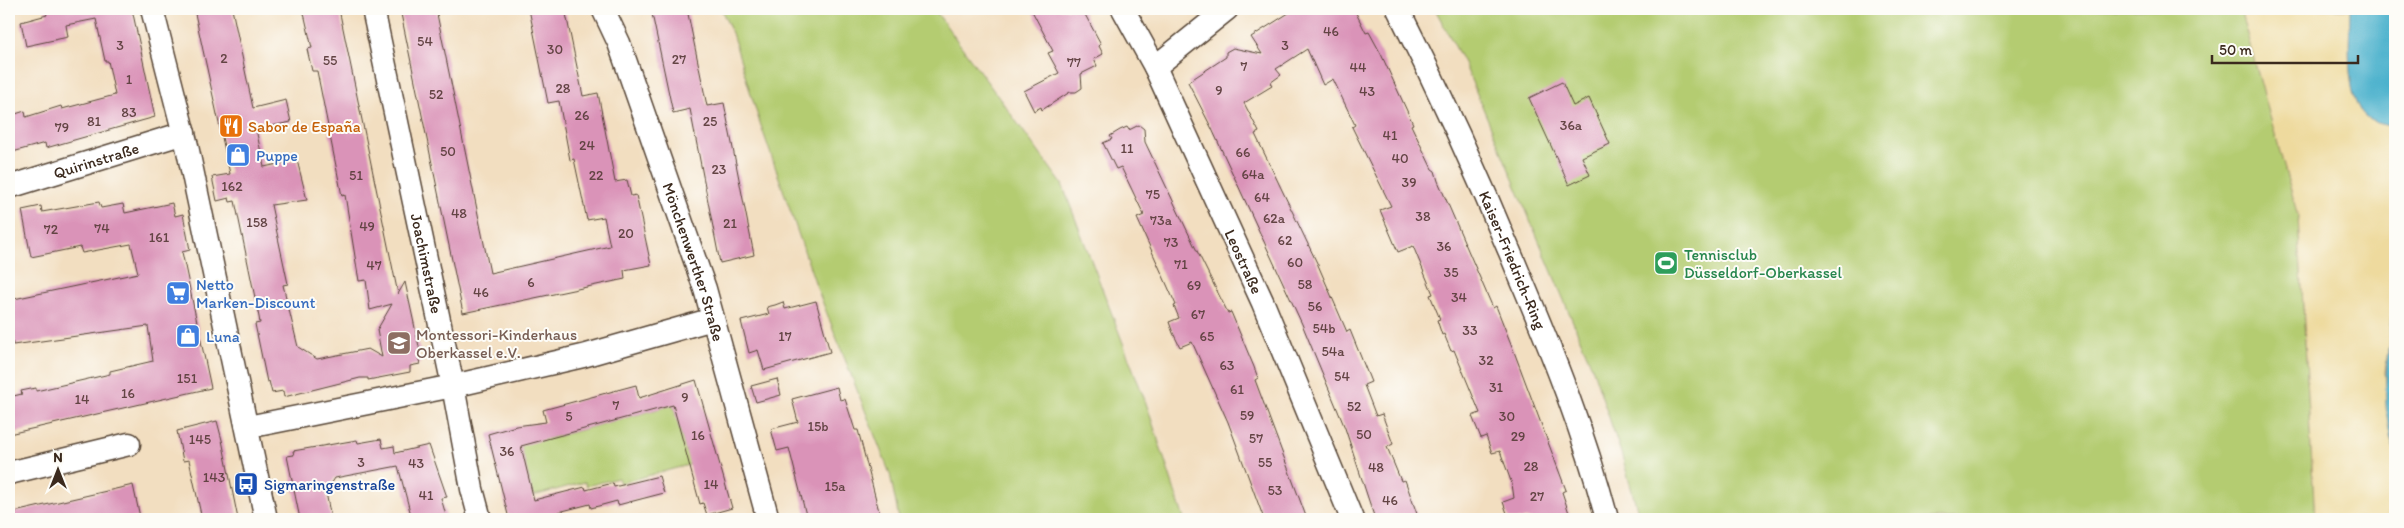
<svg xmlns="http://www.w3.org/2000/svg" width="2404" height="528" font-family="Itim,sans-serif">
  <rect width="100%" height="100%" fill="#fdfcf7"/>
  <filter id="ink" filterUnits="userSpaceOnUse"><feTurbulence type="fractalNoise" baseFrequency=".02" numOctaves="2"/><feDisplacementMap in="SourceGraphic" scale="10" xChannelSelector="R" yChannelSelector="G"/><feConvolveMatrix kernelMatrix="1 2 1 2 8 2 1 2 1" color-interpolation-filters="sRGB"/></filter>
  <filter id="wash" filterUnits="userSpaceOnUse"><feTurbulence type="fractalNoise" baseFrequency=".0096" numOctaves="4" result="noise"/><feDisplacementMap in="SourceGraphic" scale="20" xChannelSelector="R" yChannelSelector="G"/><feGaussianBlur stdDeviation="1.12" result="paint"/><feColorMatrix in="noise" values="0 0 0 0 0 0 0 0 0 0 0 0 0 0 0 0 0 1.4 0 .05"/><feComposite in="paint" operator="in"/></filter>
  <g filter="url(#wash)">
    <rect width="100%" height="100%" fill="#f2dec0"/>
    <!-- green -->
    <g fill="#b4cc71" stroke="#787b48">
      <path d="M 721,9 L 934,9 L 1062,184 L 1146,403 L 1184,519 L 899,519 L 890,474 L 817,288 L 759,120 L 732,33 Z"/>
      <path d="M 1435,9 L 2240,9 L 2298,216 L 2315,519 L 1640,519 L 1622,456 L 1592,367 L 1464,63 Z"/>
      <path d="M 673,405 L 686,452 L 692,464 L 620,483 L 618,478 L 587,486 L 585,482 L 533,496 L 520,443 L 551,438 Z"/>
    </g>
    <!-- sand -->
    <path fill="#eeda9e" stroke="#94825e" d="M 2240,9 L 2350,9 C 2350,38 2345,86 2361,112 C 2368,123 2384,124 2395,127 L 2395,298 L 2385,372 L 2390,437 L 2395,453 L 2395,519 L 2315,519 L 2298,216 Z"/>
    <!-- water -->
    <g fill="#4eb2cd" stroke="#446e76">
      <path d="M 2350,9 L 2395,9 L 2395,127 C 2384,124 2367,123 2361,112 C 2345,86 2350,39 2350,9 Z"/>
      <path d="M 2395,298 L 2395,453 C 2378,403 2388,348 2395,298 Z"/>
    </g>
    <g id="blocks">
      <!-- building -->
      <g fill="#da93b8">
        <path d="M 45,9 L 132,9 L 155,117 L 46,148 L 45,143 L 9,153 L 9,116 L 25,111 L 26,117 L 61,106 L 62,109 L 115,95 L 108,61 L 105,61 L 96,19 L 66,25 L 68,37 L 26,46 L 21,22 L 47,15 Z"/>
        <path d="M 194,9 L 232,9 L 253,108 L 286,100 L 291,122 L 256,129 L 264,167 L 297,160 L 307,200 L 271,205 L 288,284 L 283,285 L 298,347 L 317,359 L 368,349 L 382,357 L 377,330 L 392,304 L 370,310 L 366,280 L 359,281 L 345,195 L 342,196 L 317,71 L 312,71 L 307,49 L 312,48 L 303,9 L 339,9 L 398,294 L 405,282 L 420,351 L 417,352 L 420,364 L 410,366 L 410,372 L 368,380 L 368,378 L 360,378 L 284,397 L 283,391 L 272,393 L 269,381 L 267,382 L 255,324 L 260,323 L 259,317 L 235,201 L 230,202 L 229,198 L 217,201 L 212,177 L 230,174 Z"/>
        <path d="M 400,9 L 436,9 L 490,273 L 610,246 L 604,217 L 587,220 L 574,159 L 570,160 L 559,101 L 548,103 L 529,9 L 565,9 L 583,96 L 598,93 L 615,182 L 627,180 L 631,196 L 636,195 L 651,265 L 624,270 L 625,279 L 463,313 Z"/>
        <path d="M 651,9 L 687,9 L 707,106 L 724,103 L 754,255 L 720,263 L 690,109 L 673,113 Z"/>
        <path d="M 1031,9 L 1082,9 L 1101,44 L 1099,46 L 1103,54 L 1094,59 L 1097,66 L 1081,74 L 1082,88 L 1076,92 L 1070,92 L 1042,110 L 1041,107 L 1034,111 L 1024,91 L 1059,73 L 1048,53 L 1053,51 Z"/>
        <path d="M 1295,9 L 1354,9 L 1366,33 L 1369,32 L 1381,54 L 1413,124 L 1411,125 L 1432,169 L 1435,171 L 1438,181 L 1493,308 L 1496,306 L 1513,349 L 1566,490 L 1562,492 L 1571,519 L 1509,519 L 1503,502 L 1514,498 L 1512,484 L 1500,451 L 1492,453 L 1486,436 L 1481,438 L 1472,416 L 1480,413 L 1454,350 L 1451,351 L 1444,334 L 1442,335 L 1437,320 L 1440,319 L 1430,295 L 1433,294 L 1413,246 L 1398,252 L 1380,210 L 1391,206 L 1352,127 L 1355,125 L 1333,79 L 1323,85 L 1307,49 L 1276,69 L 1281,75 L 1270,83 L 1272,86 L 1244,103 L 1259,132 L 1255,134 L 1318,265 L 1347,332 L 1350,330 L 1371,382 L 1364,385 L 1376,416 L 1382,414 L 1393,444 L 1387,447 L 1401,481 L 1405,480 L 1417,514 L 1402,519 L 1375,519 L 1345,428 L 1302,324 L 1212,129 L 1188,82 L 1226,57 L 1226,52 L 1233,48 L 1262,54 L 1251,37 Z"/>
        <path d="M 1562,82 L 1573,106 L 1589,98 L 1610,144 L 1582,157 L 1590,175 L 1569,185 L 1529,98 Z"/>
        <path d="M 1139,125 L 1144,129 L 1145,142 L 1194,245 L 1228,313 L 1231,312 L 1254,367 L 1258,378 L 1255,380 L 1307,519 L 1264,519 L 1228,422 L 1192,342 L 1180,347 L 1173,333 L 1169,322 L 1179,318 L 1174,306 L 1176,305 L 1137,218 L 1144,215 L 1121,167 L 1116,169 L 1103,143 L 1112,139 L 1110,136 L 1120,130 L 1127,127 L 1129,130 Z"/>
        <path d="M 99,202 L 101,208 L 123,204 L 125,213 L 172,203 L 175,216 L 183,214 L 190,250 L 182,252 L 211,388 L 9,434 L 9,397 L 22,394 L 21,391 L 36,388 L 36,391 L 110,374 L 110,371 L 153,361 L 148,326 L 13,345 L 9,320 L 9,300 L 138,273 L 131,244 L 82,253 L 80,247 L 31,257 L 22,210 L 41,206 L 42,212 Z"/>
        <path d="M 816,301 L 830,352 L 764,370 L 758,350 L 749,353 L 741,321 L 769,314 L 767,307 L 775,305 L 783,302 L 785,309 Z"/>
        <path d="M 777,379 L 781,395 L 756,402 L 751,386 Z"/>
        <path d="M 696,380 L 732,508 L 707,515 L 703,503 L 700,504 L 673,405 L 521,446 L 534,500 L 585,487 L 586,490 L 613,483 L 614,487 L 659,476 L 664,493 L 618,505 L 617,501 L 591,508 L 590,504 L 531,519 L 509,519 L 488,434 L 516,426 L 546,422 L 543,410 L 636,385 L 639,398 Z"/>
        <path d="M 837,387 L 840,400 L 845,399 L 855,430 L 858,430 L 881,519 L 807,519 L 789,448 L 777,451 L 771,429 L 798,422 L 792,399 Z"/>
        <path d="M 217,421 L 222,440 L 238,519 L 202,519 L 189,460 L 183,461 L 177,431 Z"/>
        <path d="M 381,439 L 383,448 L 394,446 L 395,453 L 429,445 L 447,497 L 441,498 L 447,519 L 412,519 L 398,466 L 335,478 L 326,492 L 331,519 L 300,519 L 287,456 L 294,455 L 293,451 L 357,440 L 358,443 Z"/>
        <path d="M 133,485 L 140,517 L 130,519 L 11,519 L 10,513 Z"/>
      </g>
    </g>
  </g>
  <g filter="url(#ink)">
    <use href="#blocks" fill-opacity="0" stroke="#564536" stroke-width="1"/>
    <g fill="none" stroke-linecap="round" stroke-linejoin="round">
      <defs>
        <g id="minor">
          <path d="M 152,9 L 187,146 L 266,519"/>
          <path id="s1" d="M 373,9 L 453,386 L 472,489 L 480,519"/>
          <path id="s2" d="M 603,9 L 619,43 L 705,289 L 768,519"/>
          <path id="s3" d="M 1123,9 L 1155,67 L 1263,303 L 1352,519"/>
          <path id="s4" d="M 1398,9 C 1442,96 1482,184 1519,274 C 1553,354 1585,435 1607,519"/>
          <path d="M 1155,67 L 1227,9"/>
          <path id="s5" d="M 9,187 L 184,133"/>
          <path d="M 248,427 L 453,386 L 583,356 L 713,319"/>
          <path d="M 9,473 L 129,444"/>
        </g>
      </defs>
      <!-- minor casing -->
      <use href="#minor" stroke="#564536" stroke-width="25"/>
      <!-- minor -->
      <use href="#minor" stroke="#fff" stroke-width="22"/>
    </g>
  </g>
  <!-- icons -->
  <defs>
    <symbol id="restaurant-square" viewBox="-11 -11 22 22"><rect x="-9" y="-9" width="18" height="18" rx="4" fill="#e8710a" stroke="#fdfcf7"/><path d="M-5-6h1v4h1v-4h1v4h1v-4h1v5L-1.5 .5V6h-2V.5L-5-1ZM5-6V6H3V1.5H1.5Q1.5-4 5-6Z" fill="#fff"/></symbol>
    <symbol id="shop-square" viewBox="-11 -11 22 22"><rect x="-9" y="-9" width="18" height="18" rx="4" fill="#3f7fe0" stroke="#fdfcf7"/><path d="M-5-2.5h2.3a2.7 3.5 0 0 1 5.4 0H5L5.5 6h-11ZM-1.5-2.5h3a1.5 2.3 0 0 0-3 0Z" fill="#fff"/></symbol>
    <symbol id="stadium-square" viewBox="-11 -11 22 22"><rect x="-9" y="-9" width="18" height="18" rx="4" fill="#2e9e5b" stroke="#fdfcf7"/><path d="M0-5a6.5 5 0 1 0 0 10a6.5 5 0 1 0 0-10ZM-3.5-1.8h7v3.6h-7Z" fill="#fff"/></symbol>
    <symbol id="supermarket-square" viewBox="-11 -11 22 22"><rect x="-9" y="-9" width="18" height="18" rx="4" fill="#3f7fe0" stroke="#fdfcf7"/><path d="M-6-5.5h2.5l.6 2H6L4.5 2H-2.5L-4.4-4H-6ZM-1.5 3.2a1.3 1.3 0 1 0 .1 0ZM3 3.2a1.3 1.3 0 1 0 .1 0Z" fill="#fff"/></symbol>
    <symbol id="school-square" viewBox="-11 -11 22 22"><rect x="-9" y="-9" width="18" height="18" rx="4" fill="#8d6e63" stroke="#fdfcf7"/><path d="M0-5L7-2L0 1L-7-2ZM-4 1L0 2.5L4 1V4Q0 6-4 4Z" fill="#fff"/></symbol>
    <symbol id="bus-square" viewBox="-11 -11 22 22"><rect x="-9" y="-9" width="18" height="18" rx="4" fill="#1a4fb4" stroke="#fdfcf7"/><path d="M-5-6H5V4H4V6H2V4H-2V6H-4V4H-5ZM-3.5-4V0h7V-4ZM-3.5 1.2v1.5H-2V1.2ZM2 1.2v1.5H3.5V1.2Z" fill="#fff"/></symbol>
  </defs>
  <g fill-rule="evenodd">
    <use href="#restaurant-square" x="217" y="112" width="28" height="28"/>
    <use href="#shop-square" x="224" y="141" width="28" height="28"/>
    <use href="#stadium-square" x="1652" y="249" width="28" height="28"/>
    <use href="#supermarket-square" x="164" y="279" width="28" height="28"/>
    <use href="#shop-square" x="174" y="322" width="28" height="28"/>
    <use href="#school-square" x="385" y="329" width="28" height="28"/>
    <use href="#bus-square" x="232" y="470" width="28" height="28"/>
  </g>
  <g text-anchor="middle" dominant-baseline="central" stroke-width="4" stroke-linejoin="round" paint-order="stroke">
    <!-- number labels -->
    <g font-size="14" fill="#634444">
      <text x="1331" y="31">46</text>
      <text x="425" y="41">54</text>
      <text x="120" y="45">3</text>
      <text x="1285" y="45">3</text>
      <text x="555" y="49">30</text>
      <text x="224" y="58">2</text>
      <text x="679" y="59">27</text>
      <text x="330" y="60">55</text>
      <text x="1074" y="62">77</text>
      <text x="1244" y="66">7</text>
      <text x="1358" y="67">44</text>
      <text x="129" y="79">1</text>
      <text x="563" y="88">28</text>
      <text x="1219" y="90">9</text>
      <text x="1367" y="91">43</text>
      <text x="436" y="94">52</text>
      <text x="129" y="112">83</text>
      <text x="582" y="115">26</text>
      <text x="94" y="121">81</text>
      <text x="710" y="121">25</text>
      <text x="1571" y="125">36a</text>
      <text x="62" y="127">79</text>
      <text x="1390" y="135">41</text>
      <text x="587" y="145">24</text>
      <text x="1127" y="148">11</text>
      <text x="448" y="151">50</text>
      <text x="1243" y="152">66</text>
      <text x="1400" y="158">40</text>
      <text x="719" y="169">23</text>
      <text x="1253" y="174">64a</text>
      <text x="356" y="175">51</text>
      <text x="596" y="175">22</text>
      <text x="1409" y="182">39</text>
      <text x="232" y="186">162</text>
      <text x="1153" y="194">75</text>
      <text x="1262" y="197">64</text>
      <text x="459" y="213">48</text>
      <text x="1423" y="216">38</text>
      <text x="1274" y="218">62a</text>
      <text x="1161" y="220">73a</text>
      <text x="257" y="222">158</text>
      <text x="730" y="223">21</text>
      <text x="367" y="226">49</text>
      <text x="102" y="228">74</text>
      <text x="51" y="229">72</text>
      <text x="626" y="233">20</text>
      <text x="159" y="237">161</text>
      <text x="1285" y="240">62</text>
      <text x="1171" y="242">73</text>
      <text x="1444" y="246">36</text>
      <text x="1295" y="262">60</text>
      <text x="1181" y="264">71</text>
      <text x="374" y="265">47</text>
      <text x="1451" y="272">35</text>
      <text x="531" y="282">6</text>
      <text x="1305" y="284">58</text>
      <text x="1194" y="285">69</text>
      <text x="481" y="292">46</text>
      <text x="1459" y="297">34</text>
      <text x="1315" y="306">56</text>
      <text x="1198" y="314">67</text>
      <text x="1324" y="328">54b</text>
      <text x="1470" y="330">33</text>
      <text x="785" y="336">17</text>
      <text x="1207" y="336">65</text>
      <text x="1333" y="351">54a</text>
      <text x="1486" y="360">32</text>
      <text x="1227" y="365">63</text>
      <text x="1342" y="376">54</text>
      <text x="187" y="378">151</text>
      <text x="1496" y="387">31</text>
      <text x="1237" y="389">61</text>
      <text x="128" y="393">16</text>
      <text x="685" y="397">9</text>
      <text x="82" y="399">14</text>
      <text x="616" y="405">7</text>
      <text x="1354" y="406">52</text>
      <text x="1247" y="415">59</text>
      <text x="569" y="416">5</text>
      <text x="1507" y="416">30</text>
      <text x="818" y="426">15b</text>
      <text x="1364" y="434">50</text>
      <text x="698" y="435">16</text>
      <text x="1518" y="436">29</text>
      <text x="1256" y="438">57</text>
      <text x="200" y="439">145</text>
      <text x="507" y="451">36</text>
      <text x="361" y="462">3</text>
      <text x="1265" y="462">55</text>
      <text x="416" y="463">43</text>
      <text x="1531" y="466">28</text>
      <text x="1376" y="467">48</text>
      <text x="214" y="477">143</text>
      <text x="711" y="484">14</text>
      <text x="835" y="486">15a</text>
      <text x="1275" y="490">53</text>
      <text x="426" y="495">41</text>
      <text x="1537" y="496">27</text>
      <text x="1390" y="500">46</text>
    </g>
    <!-- food labels -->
    <g font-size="16" fill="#c56008" stroke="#fdfcf7" text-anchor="start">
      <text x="248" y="126">Sabor de España</text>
    </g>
    <!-- shop labels -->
    <g font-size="16" fill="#366cbe" stroke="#fdfcf7" text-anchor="start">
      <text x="256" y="155">Puppe</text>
      <text x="196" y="284">Netto<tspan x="196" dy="18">Marken-Discount</tspan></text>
      <text x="206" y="336">Luna</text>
    </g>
    <!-- street labels -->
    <g font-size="16" fill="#3b2a1e" stroke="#fdfcf7">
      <text stroke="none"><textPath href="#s5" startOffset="91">Quirinstraße</textPath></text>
      <text stroke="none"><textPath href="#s4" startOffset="276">Kaiser-Friedrich-Ring</textPath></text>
      <text stroke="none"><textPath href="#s3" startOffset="280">Leostraße</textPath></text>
      <text stroke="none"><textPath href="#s2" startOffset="269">Mönchenwerther Straße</textPath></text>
      <text stroke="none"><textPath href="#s1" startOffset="260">Joachimstraße</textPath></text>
    </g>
    <!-- leisure labels -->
    <g font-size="16" fill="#27864d" stroke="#fdfcf7" text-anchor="start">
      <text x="1684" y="254">Tennisclub<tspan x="1684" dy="18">Düsseldorf-Oberkassel</tspan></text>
    </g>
    <!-- education labels -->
    <g font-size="16" fill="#785e54" stroke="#fdfcf7" text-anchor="start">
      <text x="416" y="334">Montessori-Kinderhaus<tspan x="416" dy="18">Oberkassel e.V.</tspan></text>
    </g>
    <!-- transit labels -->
    <g font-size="16" fill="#164399" stroke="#fdfcf7" text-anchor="start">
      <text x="264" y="484">Sigmaringenstraße</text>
    </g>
  </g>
  <!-- margin -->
  <rect width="2404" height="528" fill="none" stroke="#fdfcf7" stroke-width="30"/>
  <!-- north arrow -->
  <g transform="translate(58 470)" stroke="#fdfcf7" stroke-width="4" paint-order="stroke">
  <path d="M0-4L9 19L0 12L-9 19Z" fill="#3b2a1e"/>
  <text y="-8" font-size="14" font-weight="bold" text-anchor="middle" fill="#3b2a1e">N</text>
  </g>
  <!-- scale -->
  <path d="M2212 55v8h146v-8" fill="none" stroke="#3b2a1e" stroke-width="2.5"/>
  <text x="2219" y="55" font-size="15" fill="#3b2a1e" stroke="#fdfcf7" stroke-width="4" paint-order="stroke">50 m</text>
</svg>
